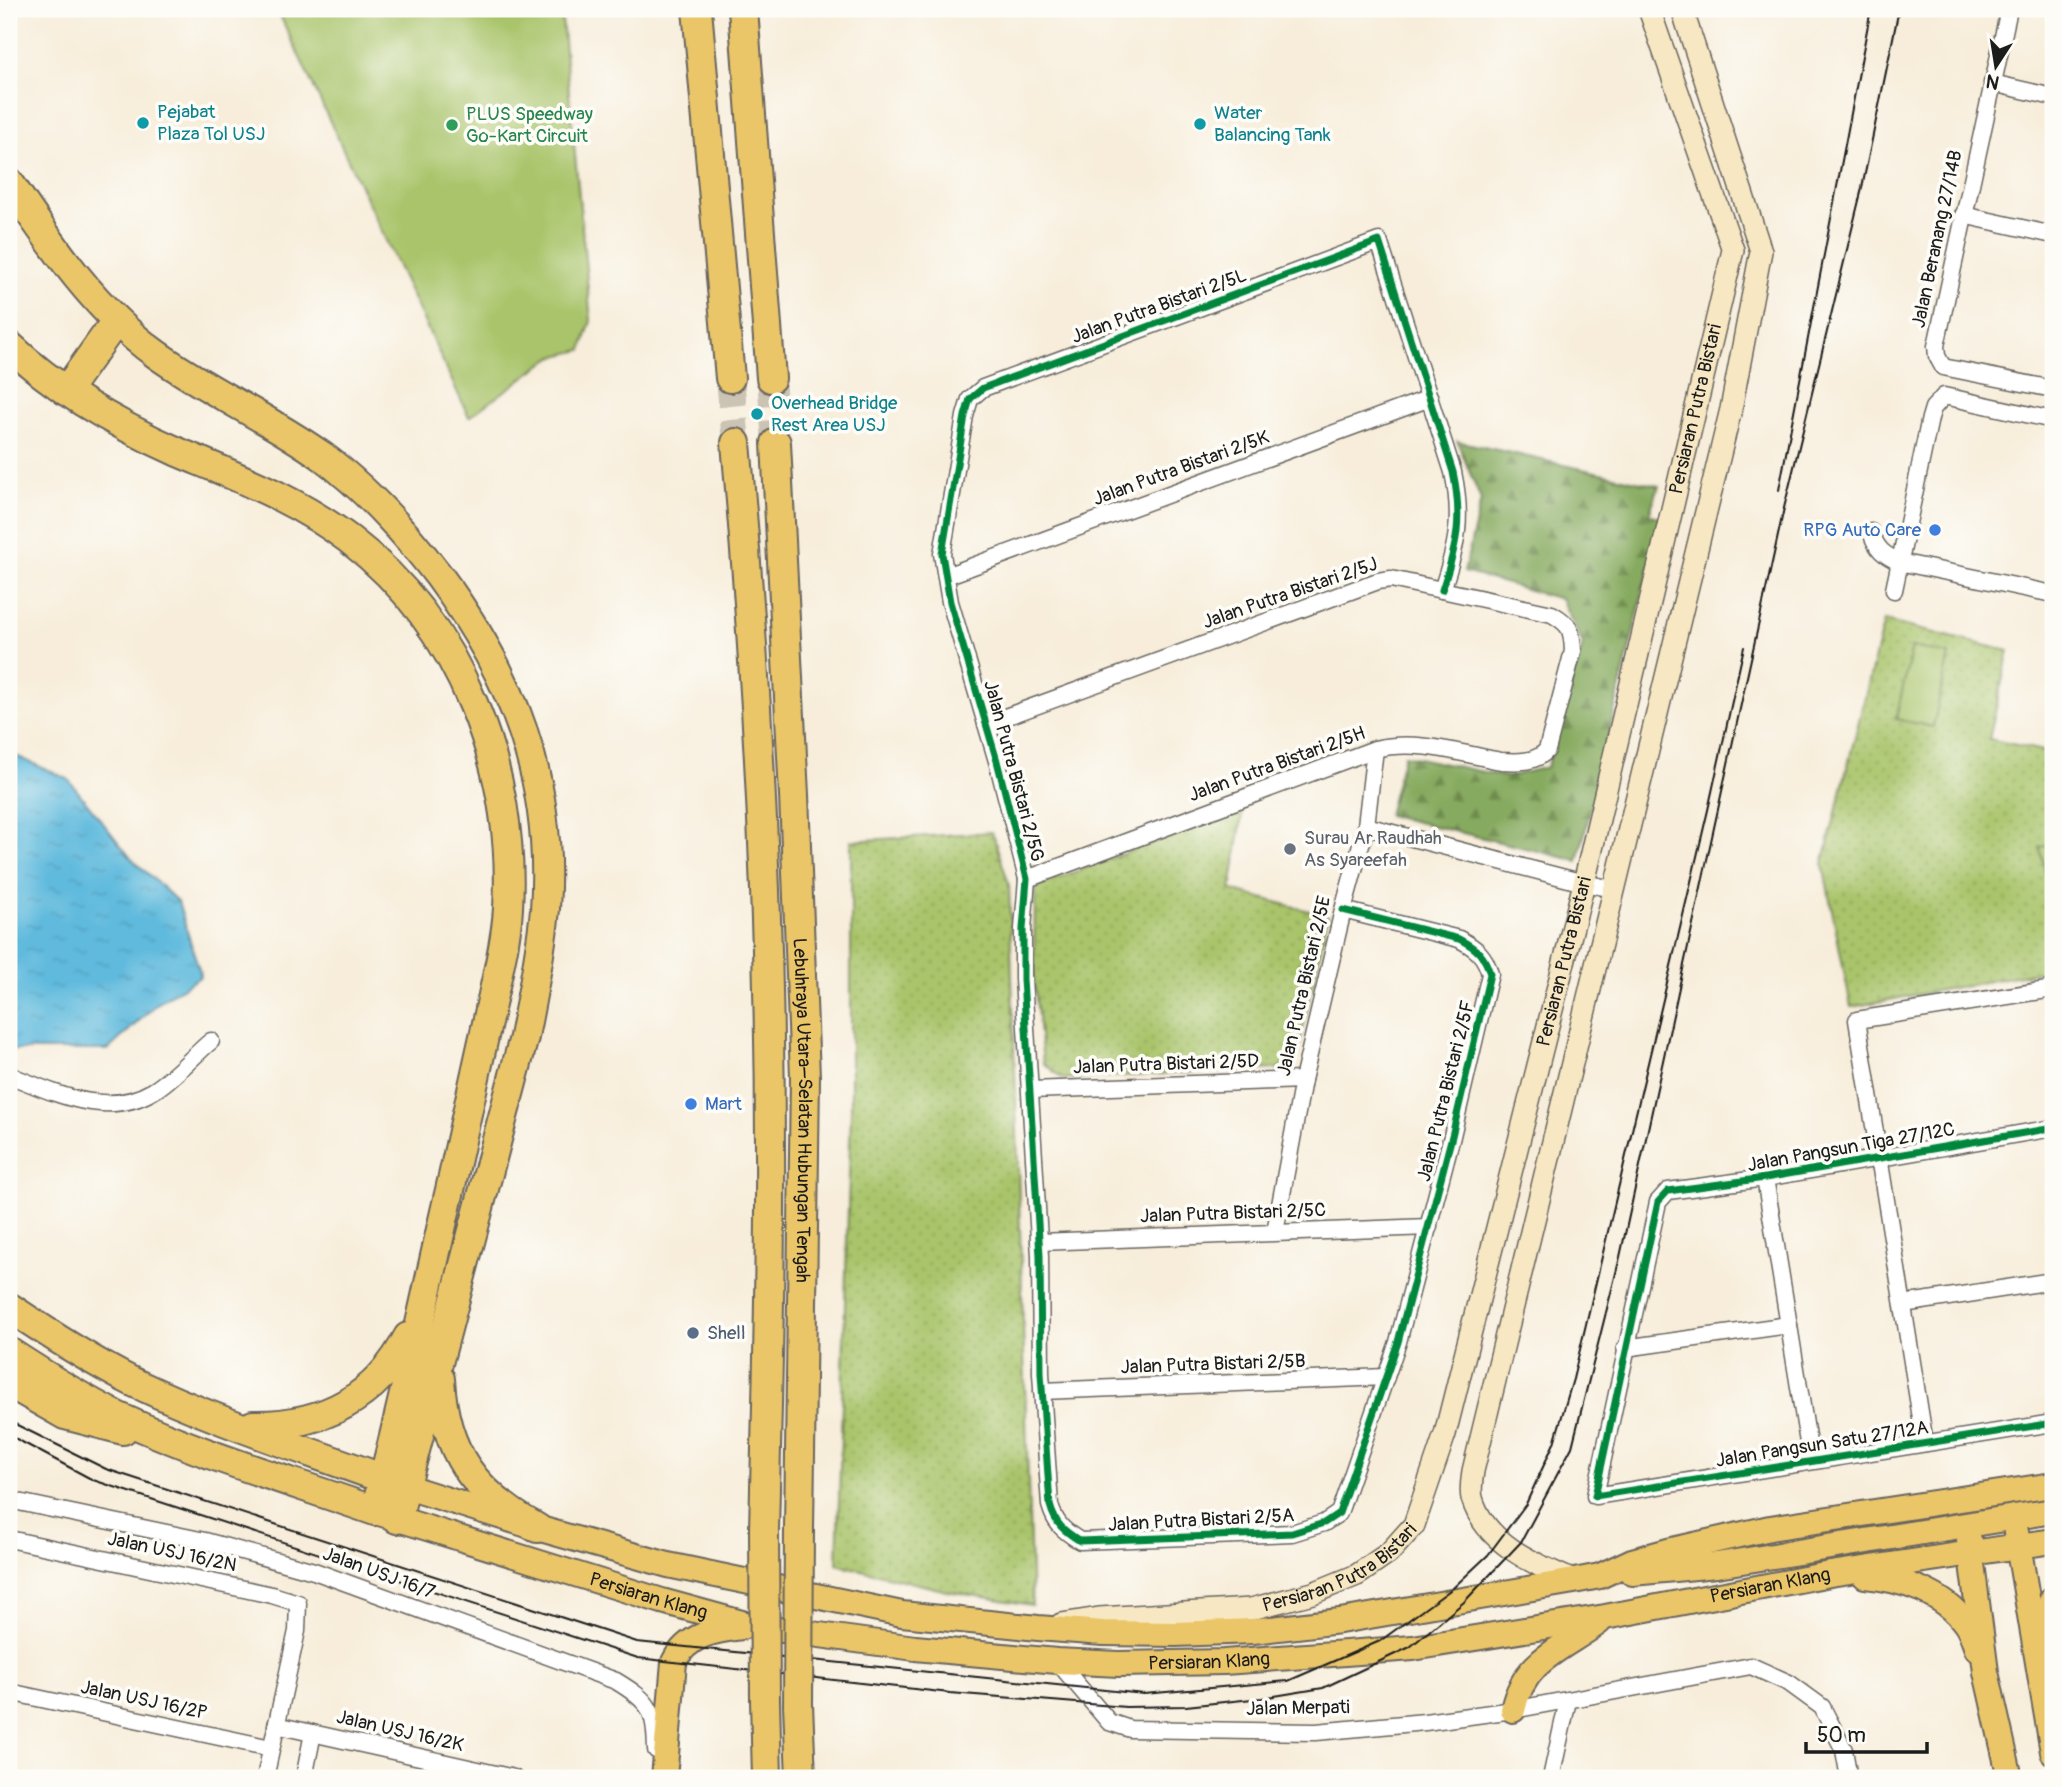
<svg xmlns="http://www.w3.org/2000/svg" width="2062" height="1787" font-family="Pangolin,sans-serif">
  <defs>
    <pattern id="grass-dots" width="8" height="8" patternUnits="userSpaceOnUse" patternTransform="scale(1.75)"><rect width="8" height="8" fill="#a9c46a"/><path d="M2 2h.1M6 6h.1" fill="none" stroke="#91a85b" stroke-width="1.8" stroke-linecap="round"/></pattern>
    <pattern id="forest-firs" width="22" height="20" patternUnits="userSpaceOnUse" patternTransform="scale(1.75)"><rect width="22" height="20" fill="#86aa5e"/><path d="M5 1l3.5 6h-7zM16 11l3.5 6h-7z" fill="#6d8a4d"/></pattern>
    <pattern id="water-ripples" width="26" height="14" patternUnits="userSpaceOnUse" patternTransform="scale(1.75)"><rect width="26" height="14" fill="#5fbadd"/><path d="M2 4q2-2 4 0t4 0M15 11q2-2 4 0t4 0" fill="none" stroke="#529fbd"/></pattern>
  </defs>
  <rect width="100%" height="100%" fill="#fdfcf7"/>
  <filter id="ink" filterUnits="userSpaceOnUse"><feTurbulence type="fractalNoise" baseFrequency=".0143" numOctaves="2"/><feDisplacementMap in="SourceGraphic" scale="14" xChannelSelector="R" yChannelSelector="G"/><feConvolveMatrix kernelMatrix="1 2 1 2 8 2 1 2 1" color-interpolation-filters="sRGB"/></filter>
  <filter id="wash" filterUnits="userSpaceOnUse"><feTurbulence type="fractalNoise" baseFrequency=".00686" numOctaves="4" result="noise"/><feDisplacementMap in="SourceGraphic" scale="28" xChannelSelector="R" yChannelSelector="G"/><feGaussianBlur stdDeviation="1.57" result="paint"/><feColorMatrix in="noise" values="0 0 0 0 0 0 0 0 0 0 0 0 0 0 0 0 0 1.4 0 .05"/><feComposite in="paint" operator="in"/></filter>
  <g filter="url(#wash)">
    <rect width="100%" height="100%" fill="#f7edda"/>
    <!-- grass -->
    <g fill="url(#grass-dots)" stroke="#627043" stroke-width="2">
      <path d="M 1884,621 L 2009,651 L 1989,739 L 2053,753 L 2053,969 L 1851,1007 L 1823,864 Z"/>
      <path d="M 1243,809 L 1231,890 L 1328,916 L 1297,1057 L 1277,1069 L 1063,1079 L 1043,1063 L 1034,980 L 1035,887 Z"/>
      <path d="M 992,832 L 1009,884 L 1032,1605 L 947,1591 L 837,1564 L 851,1110 L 851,841 Z"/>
    </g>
    <!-- forest -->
    <path fill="url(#forest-firs)" stroke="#51633d" stroke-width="2" d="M 1457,441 L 1659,486 L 1649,514 L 1661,518 L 1578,861 L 1388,815 L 1404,755 L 1507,777 L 1547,767 L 1583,644 L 1561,599 L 1464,572 L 1481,500 Z"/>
    <!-- garden -->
    <g fill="#a9c46a" stroke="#627043" stroke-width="2">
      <path d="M 277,9 L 561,9 L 591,321 L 582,350 L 552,357 L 469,417 Z"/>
      <path d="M 1912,647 L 1949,655 L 1933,727 L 1896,719 Z"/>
      <path d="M 2053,844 L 2053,905 L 2052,905 L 2040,847 Z"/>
    </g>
    <!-- water -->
    <path fill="url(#water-ripples)" stroke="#3e6b7c" stroke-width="2" d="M 9,753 L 68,779 L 131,858 L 178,902 L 201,976 L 159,1002 L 108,1050 L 9,1050 Z"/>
  </g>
  <g filter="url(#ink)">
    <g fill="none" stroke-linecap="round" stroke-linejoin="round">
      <!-- highway-tunnel -->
      <g stroke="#cbc3b4" stroke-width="28" stroke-dasharray="28 14" stroke-linecap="butt">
        <path d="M 730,378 L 736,443"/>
        <path d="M 771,378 L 776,443"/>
      </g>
      <defs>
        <g id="street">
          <path d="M 2009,9 L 1936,346 L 1937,356 L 1943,367 L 2053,389"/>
          <path d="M 1992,83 L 2053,97"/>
          <path d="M 1963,215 L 2053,235"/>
          <path d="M 1871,532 C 1877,550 1883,554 1899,562 L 2053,594"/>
          <path d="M 946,576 L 1430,398"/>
          <path d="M 1894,590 L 1930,418 L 1933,408 L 1944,396 L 2053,420"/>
          <path d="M 986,724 L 1378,581 L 1391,579 L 1552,614 C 1571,625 1572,630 1573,651 L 1547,750 C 1536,763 1517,762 1501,761 C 1459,753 1417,739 1375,749 L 1027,879"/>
          <path d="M 1366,826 L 1584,883 L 1613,889"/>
          <path d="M 1343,910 L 1459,939 C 1476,948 1485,955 1490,974 L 1452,1136 L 1398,1342 L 1339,1513 L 1324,1523 L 1292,1533 L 1080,1541 C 1064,1531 1055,1524 1050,1505 L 1041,1373 L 1040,1256 L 1023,979 L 1023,929 L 1027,879 L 997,761 L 950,602 L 942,554 L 965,416 L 970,399 L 983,388 L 1379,241 L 1453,472 C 1463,519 1457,545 1442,590"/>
          <path d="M 9,1075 C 55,1093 106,1119 153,1091 C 171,1081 194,1055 211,1041"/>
          <path d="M 1031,1090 L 1303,1080"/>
          <path d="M 2053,1128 L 1765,1178 L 1668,1191 L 1658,1202 L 1595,1496 L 2053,1423"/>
          <path d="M 1765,1178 L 1811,1461"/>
          <path d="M 1275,1232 L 1303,1080 L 1343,910 L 1366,826 L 1375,749"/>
          <path d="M 1039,1242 L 1429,1227"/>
          <path d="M 1903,1304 L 2053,1281"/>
          <path d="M 1625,1348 L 1789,1325"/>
          <path d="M 1042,1391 L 1386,1377"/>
          <path d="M 1925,1443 L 1857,1020 L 2053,989"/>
          <path d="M 9,1500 L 205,1541 L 314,1571 L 616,1681 C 651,1702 655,1710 656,1750"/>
          <path d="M 9,1539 L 272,1595 L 298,1603 L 297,1631 L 265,1778"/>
          <path d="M 1057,1661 L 1109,1722 L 1130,1729 L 1316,1732 L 1425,1722 L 1513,1710 L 1751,1666 L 1789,1683 L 1822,1707 L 1844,1750 L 1849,1778"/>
          <path d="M 9,1692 L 271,1748"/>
          <path d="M 276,1725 L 514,1778"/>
          <path d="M 304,1778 L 313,1733"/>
          <path d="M 1551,1778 L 1568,1700"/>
        </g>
        <g id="secondary">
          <path d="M 1574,1581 C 1535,1564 1485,1544 1472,1498 C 1470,1490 1472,1479 1473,1471 L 1731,409 L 1761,251 L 1682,9"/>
          <path id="s1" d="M 1061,1624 L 1099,1618 L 1251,1609 L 1313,1593 L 1357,1575 L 1389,1553 L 1414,1525 L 1445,1434 L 1584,883 L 1733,250 L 1649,9"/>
        </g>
        <g id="primary">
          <path d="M 388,1481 L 537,1528 L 668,1565 L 902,1614 L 1038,1628 L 1103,1633 L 1175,1634 L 1253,1631 L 1340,1621 L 1574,1581 L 1600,1576 L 1632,1561 L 1668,1551 L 1770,1528 L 2053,1485"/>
          <path id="s2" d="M 379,1513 L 662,1601 L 753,1626 L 915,1648 L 1057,1661 L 1119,1664 L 1224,1662 L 1413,1648 L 1605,1617 L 1830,1574 L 2053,1541"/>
          <path d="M 2016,1532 L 2053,1752"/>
          <path d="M 1969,1540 L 1986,1672 L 2010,1778"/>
          <path d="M 1632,1573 L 1717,1565 L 2053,1511"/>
          <path d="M 1865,1576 C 1902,1579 1944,1593 1966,1624 C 1971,1631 1974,1641 1977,1649"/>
          <path d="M 2042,1649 L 2050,1604 L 2053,1598"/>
          <path d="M 1513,1710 C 1524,1659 1561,1650 1599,1622"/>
          <path d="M 664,1778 L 674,1662 C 687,1635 714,1630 742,1627"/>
        </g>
        <g id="highway">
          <path d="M 697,9 L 730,378"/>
          <path d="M 743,9 L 771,378"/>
          <path d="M 9,182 C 51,244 95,310 156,354 C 209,392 269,418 322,456 C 367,489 405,532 439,576 C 514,678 554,781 545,909 C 541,953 532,995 524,1037 L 397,1519"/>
          <path d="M 9,345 C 57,391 117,425 178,452 C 239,478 296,499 350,540 C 461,625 516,771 508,908 C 506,944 496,979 489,1014 C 476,1073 463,1131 450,1190 C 425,1297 404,1405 375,1511 C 290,1481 201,1455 119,1417 C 81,1398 44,1375 9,1352"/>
          <path d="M 66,391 L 116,321"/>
          <path d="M 736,443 C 757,677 770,913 770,1147 C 771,1275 767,1402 764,1530"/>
          <path id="s3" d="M 776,443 L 794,795 L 805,1077 L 799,1529"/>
          <path d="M 9,1307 C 49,1334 89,1360 133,1382 C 214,1421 300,1448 384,1479"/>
          <path d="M 440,1379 C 444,1452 474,1493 537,1528"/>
          <path d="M 9,1383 L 65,1415 L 123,1430"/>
          <path d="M 253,1425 C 321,1426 376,1399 408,1337"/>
          <path d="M 765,1700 L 767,1778"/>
          <path d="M 798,1704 L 801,1778"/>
        </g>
      </defs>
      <!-- street casing -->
      <use href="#street" stroke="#69655e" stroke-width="19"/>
      <!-- secondary casing -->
      <use href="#secondary" stroke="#69655e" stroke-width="24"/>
      <!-- primary casing -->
      <use href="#primary" stroke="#69655e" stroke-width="28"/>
      <!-- highway casing -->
      <use href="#highway" stroke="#69655e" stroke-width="32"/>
      <!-- street -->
      <use href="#street" stroke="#fff" stroke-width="16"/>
      <!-- secondary -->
      <use href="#secondary" stroke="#f7e8c3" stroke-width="21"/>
      <!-- primary -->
      <use href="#primary" stroke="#ebc669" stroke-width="24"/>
      <!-- highway -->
      <use href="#highway" stroke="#ebc669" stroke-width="28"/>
      <!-- tram -->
      <g stroke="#1c1c1c" stroke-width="2">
        <path d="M 1779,490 L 1871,9"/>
        <path d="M 9,1421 L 106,1469 L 637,1642 L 1144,1694 L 1288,1681 L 1380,1641 L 1453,1588 L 1488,1555 L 1526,1504 L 1554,1443 L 1573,1379 L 1708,810 L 1744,647"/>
        <path d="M 9,1435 L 93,1480 L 638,1658 L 950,1693 L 1126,1707 L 1186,1706 L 1262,1698 L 1323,1688 L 1410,1647 L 1464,1602 L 1521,1542 L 1572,1447 L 1620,1257 L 1784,508 L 1862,188 L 1899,9"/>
      </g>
      <defs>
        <g id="highway-bridge">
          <path d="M 764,1530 L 765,1700"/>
          <path d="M 798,1704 L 799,1529"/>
        </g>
      </defs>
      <!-- highway-bridge casing -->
      <use href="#highway-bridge" stroke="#69655e" stroke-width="32" stroke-linecap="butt"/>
      <!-- highway-bridge -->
      <use href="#highway-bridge" stroke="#ebc669" stroke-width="28"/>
      <defs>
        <g id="cycleway">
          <path d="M 1343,910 L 1459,939 C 1476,948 1485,955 1490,974 L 1452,1136 L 1398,1342 L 1339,1513 L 1324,1523 L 1292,1533 L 1080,1541 C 1064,1531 1055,1524 1050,1505 L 1041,1373 L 1040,1256 L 1023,979 L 1023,929 L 1027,879 L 997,761 L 950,602 L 942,554 L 965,416 L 970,399 L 983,388 L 1379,241 L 1453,472 C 1463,519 1457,545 1442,590"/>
          <path d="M 2053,1128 L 1765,1178 L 1668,1191 L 1658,1202 L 1595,1496 L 2053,1423"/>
        </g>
      </defs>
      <!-- cycleway casing -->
      <use href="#cycleway" stroke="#fdfcf7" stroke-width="11"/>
      <!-- cycleway -->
      <use href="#cycleway" stroke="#00873e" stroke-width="7"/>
    </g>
  </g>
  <!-- markers -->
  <g fill="#0f9aa8" stroke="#fdfcf7" stroke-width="2.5">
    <circle cx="143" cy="123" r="7"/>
    <circle cx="1200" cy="124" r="7"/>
    <circle cx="757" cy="414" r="7"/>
  </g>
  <circle fill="#2e9e5b" stroke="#fdfcf7" stroke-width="2.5" cx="452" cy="125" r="7"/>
  <g fill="#3f7fe0" stroke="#fdfcf7" stroke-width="2.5">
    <circle cx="1935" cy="530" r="7"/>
    <circle cx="691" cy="1104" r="7"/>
  </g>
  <circle fill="#6b7280" stroke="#fdfcf7" stroke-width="2.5" cx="1290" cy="849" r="7"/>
  <circle fill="#5c6f8a" stroke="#fdfcf7" stroke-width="2.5" cx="693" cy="1333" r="7"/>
  <g text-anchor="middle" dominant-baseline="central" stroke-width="7" stroke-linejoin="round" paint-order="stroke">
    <!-- culture labels -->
    <g font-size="19" fill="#0d838f" stroke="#fdfcf7" text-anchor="start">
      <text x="157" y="112">Pejabat<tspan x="157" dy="22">Plaza Tol USJ</tspan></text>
      <text x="1214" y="113">Water<tspan x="1214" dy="22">Balancing Tank</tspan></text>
      <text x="771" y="403">Overhead Bridge<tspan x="771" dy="22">Rest Area USJ</tspan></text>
    </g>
    <!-- leisure labels -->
    <g font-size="19" fill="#27864d" stroke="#fdfcf7" text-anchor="start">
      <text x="466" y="114">PLUS Speedway<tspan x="466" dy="22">Go-Kart Circuit</tspan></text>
    </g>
    <!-- street labels -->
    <g font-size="19" fill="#1c1c1c" stroke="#fdfcf7">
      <text transform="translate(1937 239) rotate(-78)">Jalan Beranang 27/14B</text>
      <text transform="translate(1159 306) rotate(-20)">Jalan Putra Bistari 2/5L</text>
      <text stroke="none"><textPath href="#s1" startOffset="1530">Persiaran Putra Bistari</textPath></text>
      <text transform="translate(1181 468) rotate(-20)">Jalan Putra Bistari 2/5K</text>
      <text transform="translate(1290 593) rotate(-19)">Jalan Putra Bistari 2/5J</text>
      <text transform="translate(1277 764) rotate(-20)">Jalan Putra Bistari 2/5H</text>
      <text transform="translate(1014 771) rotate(75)">Jalan Putra Bistari 2/5G</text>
      <text stroke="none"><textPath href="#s1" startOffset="962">Persiaran Putra Bistari</textPath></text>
      <text transform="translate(1304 986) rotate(-77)">Jalan Putra Bistari 2/5E</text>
      <text transform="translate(1166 1064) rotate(-2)">Jalan Putra Bistari 2/5D</text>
      <text transform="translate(1446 1091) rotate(-76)">Jalan Putra Bistari 2/5F</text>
      <text stroke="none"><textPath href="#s3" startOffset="668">Lebuhraya Utara–Selatan Hubungan Tengah</textPath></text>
      <text transform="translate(1851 1147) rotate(-10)">Jalan Pangsun Tiga 27/12C</text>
      <text transform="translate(1233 1213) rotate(-2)">Jalan Putra Bistari 2/5C</text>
      <text transform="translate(1213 1364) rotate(-2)">Jalan Putra Bistari 2/5B</text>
      <text transform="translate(1822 1444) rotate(-9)">Jalan Pangsun Satu 27/12A</text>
      <text transform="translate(1201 1520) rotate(-3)">Jalan Putra Bistari 2/5A</text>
      <text transform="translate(172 1552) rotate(12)">Jalan USJ 16/2N</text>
      <text stroke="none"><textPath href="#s1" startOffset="290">Persiaran Putra Bistari</textPath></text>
      <text transform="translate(379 1573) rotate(20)">Jalan USJ 16/7</text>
      <text stroke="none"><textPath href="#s2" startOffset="1416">Persiaran Klang</textPath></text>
      <text stroke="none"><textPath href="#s2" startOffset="282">Persiaran Klang</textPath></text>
      <text stroke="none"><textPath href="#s2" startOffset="849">Persiaran Klang</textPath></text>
      <text transform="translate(144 1700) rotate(12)">Jalan USJ 16/2P</text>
      <text transform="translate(1298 1708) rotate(-1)">Jalan Merpati</text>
      <text transform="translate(400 1731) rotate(13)">Jalan USJ 16/2K</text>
    </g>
    <!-- shop labels -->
    <g font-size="19" fill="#366cbe" stroke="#fdfcf7" text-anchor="end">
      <text x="1921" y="530">RPG Auto Care</text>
      <text x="705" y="1104" text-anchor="start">Mart</text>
    </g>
    <!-- worship labels -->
    <g font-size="19" fill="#5b616d" stroke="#fdfcf7" text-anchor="start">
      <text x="1304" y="838">Surau Ar Raudhah<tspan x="1304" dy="22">As Syareefah</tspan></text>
    </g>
    <!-- service labels -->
    <g font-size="19" fill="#4e5e75" stroke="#fdfcf7" text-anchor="start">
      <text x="707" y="1333">Shell</text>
    </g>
  </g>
  <!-- margin -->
  <rect width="2062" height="1787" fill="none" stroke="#fdfcf7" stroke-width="35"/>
  <!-- north arrow -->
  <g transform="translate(1996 66) rotate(192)" stroke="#fdfcf7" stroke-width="5" paint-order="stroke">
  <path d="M0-5L12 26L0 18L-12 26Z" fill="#1c1c1c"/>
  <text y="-10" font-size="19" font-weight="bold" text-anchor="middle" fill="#1c1c1c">N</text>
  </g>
  <!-- scale -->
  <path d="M1806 1742v10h121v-10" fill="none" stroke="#1c1c1c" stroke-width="3.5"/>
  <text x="1817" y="1742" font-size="21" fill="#1c1c1c" stroke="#fdfcf7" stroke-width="5" paint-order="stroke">50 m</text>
</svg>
